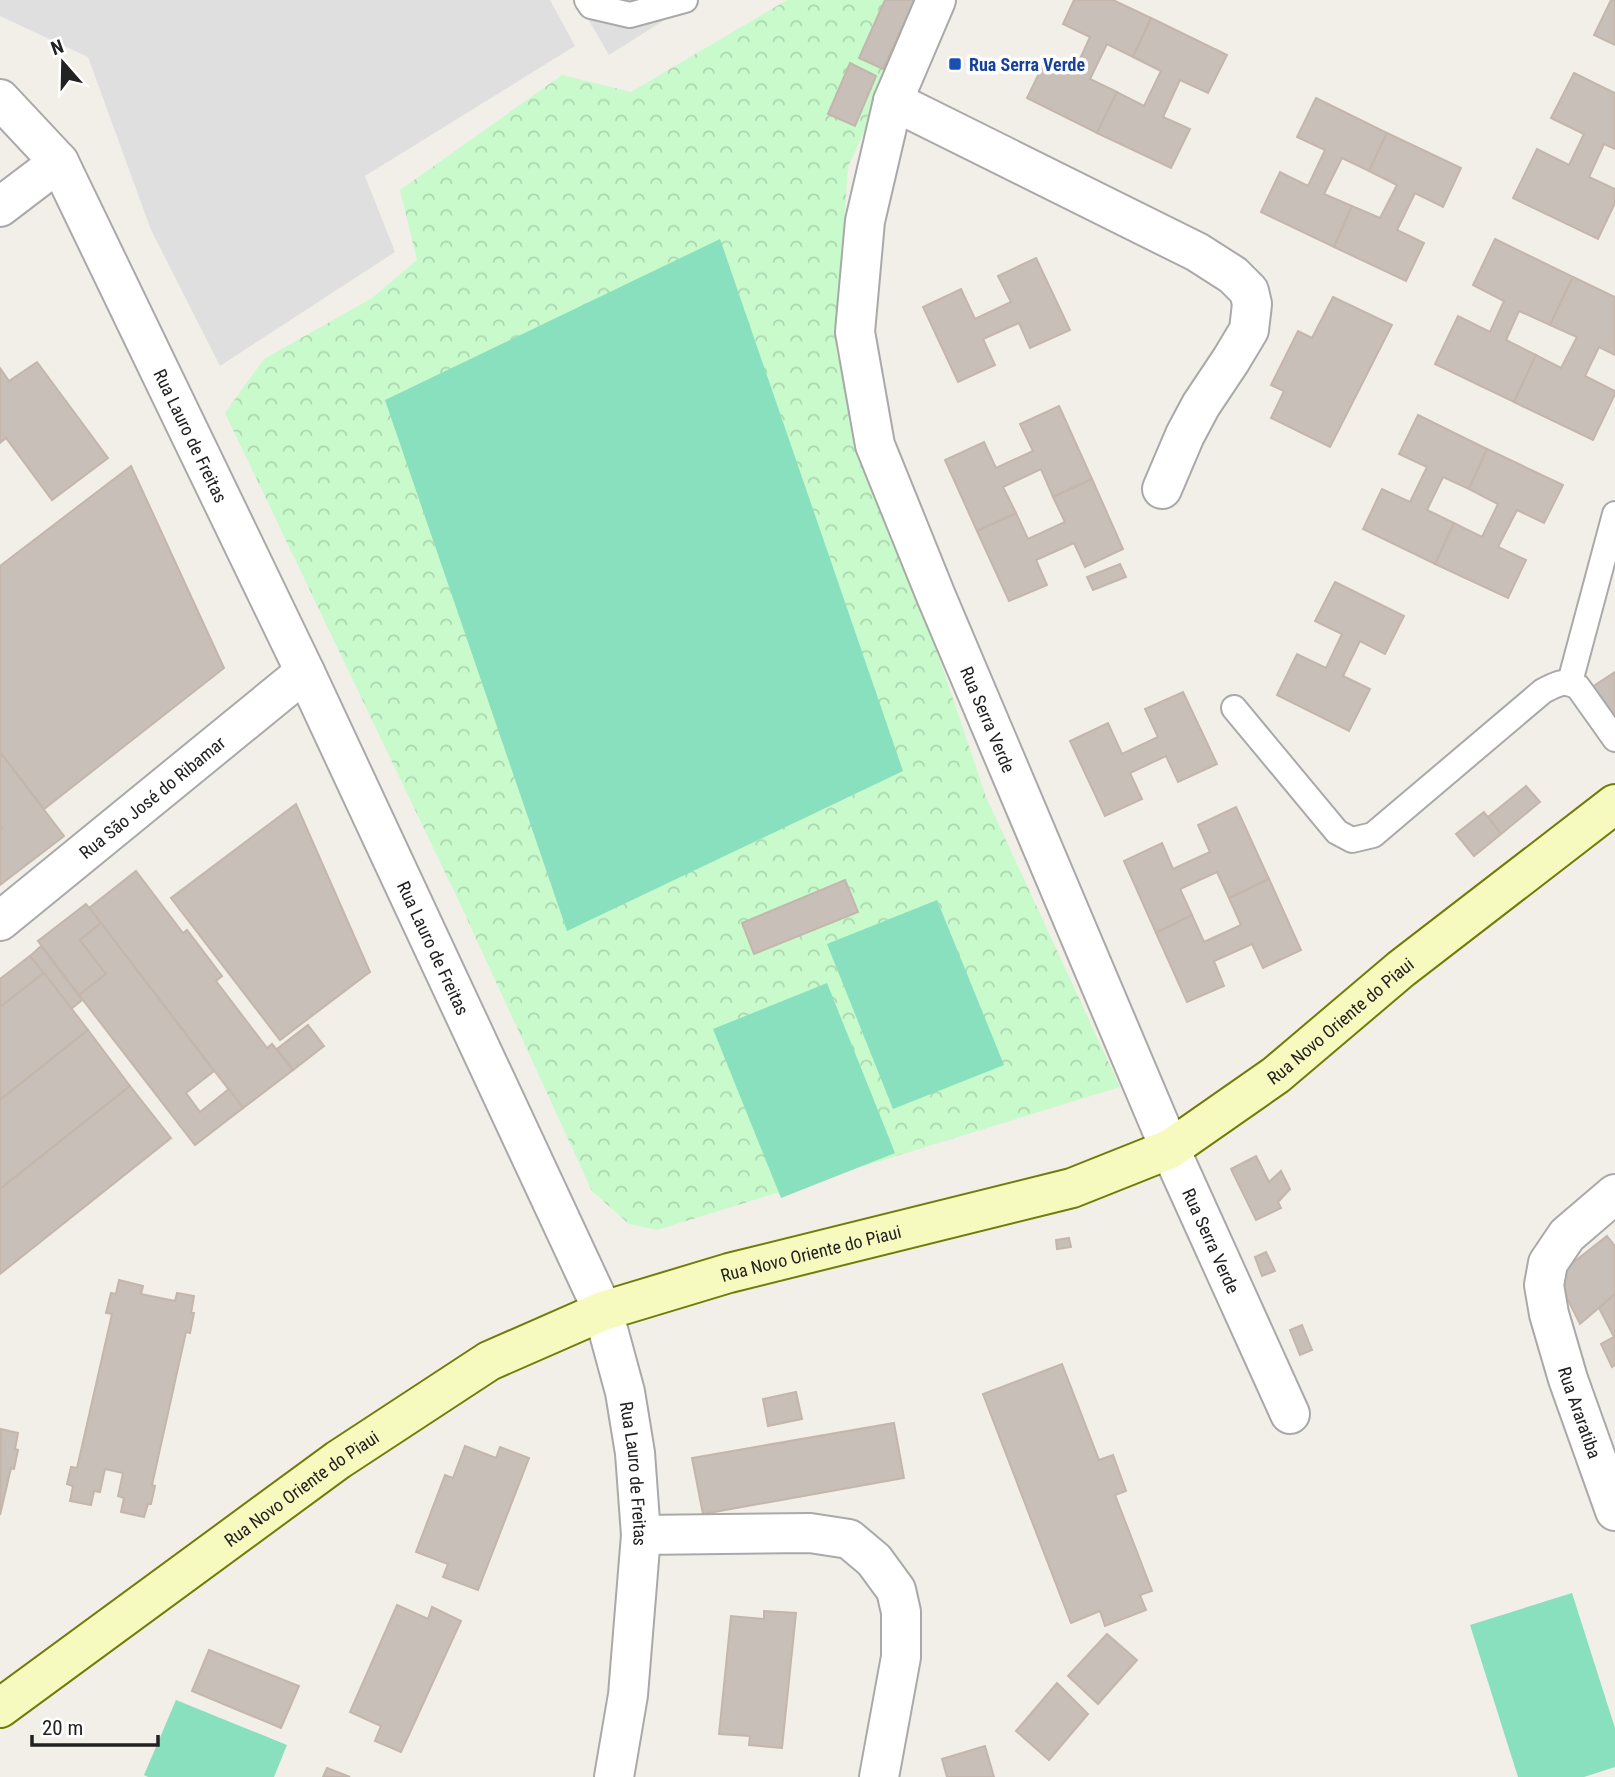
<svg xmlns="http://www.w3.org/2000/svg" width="1615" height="1777" font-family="'Roboto Condensed',sans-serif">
  <defs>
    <pattern id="park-crowns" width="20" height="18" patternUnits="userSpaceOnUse" patternTransform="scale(1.75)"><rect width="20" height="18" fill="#c8facc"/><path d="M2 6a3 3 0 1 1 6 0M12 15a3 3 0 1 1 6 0" fill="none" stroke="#acd6af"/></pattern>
  </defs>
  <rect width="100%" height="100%" fill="#f2efe9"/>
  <!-- residential -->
  <g fill="#e0dfdf">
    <path d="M 0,0 L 550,0 L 575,46 L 365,176 L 395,252 L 220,366 L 151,230 L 88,57 L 0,16 Z"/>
    <path d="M 577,0 L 696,0 L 609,55 Z"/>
  </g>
  <!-- park -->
  <path fill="url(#park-crowns)" d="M 787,0 L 925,0 L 848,167 L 836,351 L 986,797 L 1120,1087 L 657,1230 L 629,1224 L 592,1191 L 463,910 L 225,413 L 264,359 L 372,298 L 417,260 L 400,190 L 562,75 L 631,92 Z"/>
  <!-- pitch -->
  <g fill="#88e0be">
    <path d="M 720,239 L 903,771 L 567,931 L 385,400 Z"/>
    <path d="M 937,900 L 1004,1065 L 893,1109 L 827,944 Z"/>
    <path d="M 827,983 L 895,1153 L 781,1198 L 713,1029 Z"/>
    <path d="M 1572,1593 L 1615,1728 L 1615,1767 L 1584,1777 L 1518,1777 L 1470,1625 Z"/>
    <path d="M 176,1700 L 287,1745 L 274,1777 L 148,1777 L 144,1775 Z"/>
  </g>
  <!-- building -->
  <g fill="#c7bfb8" stroke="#c4b6ab" stroke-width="2">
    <path d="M 885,0 L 915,0 L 883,69 L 859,58 Z"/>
    <path d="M 1074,0 L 1113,0 L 1151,18 L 1133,57 L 1107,44 L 1090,79 L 1117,92 L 1097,133 L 1027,98 L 1046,59 L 1074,72 L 1090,37 L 1063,24 Z"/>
    <path d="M 1611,0 L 1615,0 L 1615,45 L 1594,35 Z"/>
    <path d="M 1151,18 L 1227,55 L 1208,93 L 1180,80 L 1163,117 L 1190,129 L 1171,168 L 1097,133 L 1117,92 L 1144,106 L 1161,71 L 1133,57 Z"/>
    <path d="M 850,63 L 876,76 L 855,126 L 828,114 Z"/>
    <path d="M 1574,73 L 1615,93 L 1615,149 L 1604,144 L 1589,177 L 1615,189 L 1615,203 L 1598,239 L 1513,198 L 1537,149 L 1569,165 L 1584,134 L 1551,118 Z"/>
    <path d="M 1316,98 L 1387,133 L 1369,171 L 1342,158 L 1324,194 L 1352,206 L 1334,247 L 1261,212 L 1280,172 L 1308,186 L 1325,150 L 1297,137 Z"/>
    <path d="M 1387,133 L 1461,168 L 1443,207 L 1415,193 L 1397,230 L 1424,243 L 1406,281 L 1334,247 L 1352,206 L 1380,218 L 1397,185 L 1369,171 Z"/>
    <path d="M 1495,239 L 1573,277 L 1550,325 L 1519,311 L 1506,340 L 1536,355 L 1514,402 L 1435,364 L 1458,316 L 1490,332 L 1504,301 L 1473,285 Z"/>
    <path d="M 1036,258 L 1070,330 L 1030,348 L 1019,323 L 983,339 L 995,365 L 958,382 L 923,307 L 961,289 L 975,319 L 1011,302 L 998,276 Z"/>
    <path d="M 1573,277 L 1615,297 L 1615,355 L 1599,347 L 1585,376 L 1615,391 L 1615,394 L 1593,440 L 1514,402 L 1536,355 L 1561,368 L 1577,337 L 1550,325 Z"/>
    <path d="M 1333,297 L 1392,325 L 1330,447 L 1271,418 L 1284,391 L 1271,385 L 1298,331 L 1312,338 Z"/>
    <path d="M 37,362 L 108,458 L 52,500 L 6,438 L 0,443 L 0,368 L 9,381 Z"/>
    <path d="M 1059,406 L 1092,479 L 1053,497 L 1041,469 L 1003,487 L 1016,513 L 977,531 L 945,460 L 984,442 L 996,468 L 1033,451 L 1020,424 Z"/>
    <path d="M 1418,415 L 1487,449 L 1469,489 L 1443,477 L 1427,510 L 1454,523 L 1435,564 L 1363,529 L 1382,489 L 1410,502 L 1427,467 L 1399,454 Z"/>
    <path d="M 1487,449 L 1563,485 L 1544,523 L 1517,510 L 1498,547 L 1526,560 L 1508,598 L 1435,564 L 1454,523 L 1482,537 L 1498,504 L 1469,489 Z"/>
    <path d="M 131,466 L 224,668 L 44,809 L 0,752 L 0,566 Z"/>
    <path d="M 1092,479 L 1123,549 L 1085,567 L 1074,543 L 1036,560 L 1047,585 L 1009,601 L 977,531 L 1016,513 L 1028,539 L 1065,522 L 1053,497 Z"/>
    <path d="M 1120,564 L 1126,577 L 1093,590 L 1087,577 Z"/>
    <path d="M 1335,582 L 1404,616 L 1385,654 L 1360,641 L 1343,676 L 1370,689 L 1349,731 L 1277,695 L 1297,654 L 1326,668 L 1342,634 L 1315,621 Z"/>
    <path d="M 1615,672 L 1615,717 L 1613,718 L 1592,687 Z"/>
    <path d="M 1183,692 L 1217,764 L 1178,782 L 1166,756 L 1130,773 L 1142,799 L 1105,816 L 1070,741 L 1108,723 L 1122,754 L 1158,737 L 1145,709 Z"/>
    <path d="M 0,752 L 64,836 L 0,885 L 0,829 L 2,828 L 0,826 Z"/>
    <path d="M 1526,786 L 1540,802 L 1501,834 L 1488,817 Z"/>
    <path d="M 296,804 L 370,972 L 280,1040 L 171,898 Z"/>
    <path d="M 1236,807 L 1269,879 L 1229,898 L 1217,872 L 1180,889 L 1192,915 L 1156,933 L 1124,861 L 1162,843 L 1173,869 L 1210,852 L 1198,825 Z"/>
    <path d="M 1484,812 L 1501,834 L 1474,856 L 1456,834 Z"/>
    <path d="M 136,871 L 183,933 L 187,930 L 222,976 L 216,981 L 267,1048 L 272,1044 L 293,1070 L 243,1108 L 89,908 Z"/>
    <path d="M 1269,879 L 1301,950 L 1263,968 L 1252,944 L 1214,961 L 1224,986 L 1187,1002 L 1156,933 L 1192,915 L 1204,942 L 1241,925 L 1229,898 Z"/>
    <path d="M 845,880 L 858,912 L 754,954 L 742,923 Z"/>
    <path d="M 86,904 L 101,923 L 80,940 L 106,974 L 79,995 L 38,941 Z"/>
    <path d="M 101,923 L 214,1071 L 186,1093 L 200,1112 L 229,1089 L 243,1108 L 195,1145 L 79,995 L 106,974 L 80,940 Z"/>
    <path d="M 41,946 L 82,1000 L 71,1009 L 30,956 Z"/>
    <path d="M 30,956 L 44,973 L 0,1007 L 0,979 Z"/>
    <path d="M 44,973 L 88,1030 L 0,1100 L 0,1007 Z"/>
    <path d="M 308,1025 L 324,1046 L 293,1070 L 277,1049 Z"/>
    <path d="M 88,1030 L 130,1086 L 0,1189 L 0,1100 Z"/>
    <path d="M 130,1086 L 171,1138 L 0,1274 L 0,1189 Z"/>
    <path d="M 1256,1156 L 1269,1182 L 1281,1171 L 1290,1189 L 1278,1202 L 1281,1208 L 1256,1220 L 1231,1169 Z"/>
    <path d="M 1607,1236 L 1615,1246 L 1615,1294 L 1580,1324 L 1564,1292 L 1565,1269 Z"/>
    <path d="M 1069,1238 L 1071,1247 L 1057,1249 L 1056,1240 Z"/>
    <path d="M 1266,1252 L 1275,1271 L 1262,1276 L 1255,1257 Z"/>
    <path d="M 119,1280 L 143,1286 L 141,1294 L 175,1301 L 177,1293 L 194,1296 L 191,1313 L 194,1313 L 190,1333 L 186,1332 L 152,1485 L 155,1486 L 151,1504 L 148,1504 L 144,1517 L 121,1512 L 124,1498 L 118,1496 L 123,1473 L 105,1469 L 100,1492 L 94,1491 L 91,1505 L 70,1501 L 73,1486 L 67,1484 L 71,1467 L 77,1468 L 112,1314 L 106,1313 L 111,1293 L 116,1294 Z"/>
    <path d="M 1615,1294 L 1615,1365 L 1612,1367 L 1601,1344 L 1614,1337 L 1599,1308 Z"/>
    <path d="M 1302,1325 L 1312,1350 L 1300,1355 L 1290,1330 Z"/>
    <path d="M 1062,1364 L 1099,1460 L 1113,1455 L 1126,1491 L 1115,1495 L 1152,1591 L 1140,1595 L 1146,1610 L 1105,1626 L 1100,1611 L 1071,1623 L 983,1394 Z"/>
    <path d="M 796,1392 L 802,1419 L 768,1426 L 763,1399 Z"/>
    <path d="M 894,1423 L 904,1478 L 703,1514 L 692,1458 Z"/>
    <path d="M 1,1429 L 18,1433 L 15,1449 L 18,1450 L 14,1469 L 11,1468 L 0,1515 Z"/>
    <path d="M 465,1446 L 496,1458 L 500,1447 L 529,1458 L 478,1590 L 443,1577 L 448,1564 L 416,1552 L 445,1475 L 453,1478 Z"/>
    <path d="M 397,1605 L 428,1619 L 432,1607 L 461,1621 L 401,1752 L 375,1741 L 381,1726 L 350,1712 Z"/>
    <path d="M 764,1611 L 796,1613 L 782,1748 L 749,1745 L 750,1736 L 719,1734 L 731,1616 L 764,1619 Z"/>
    <path d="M 1107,1634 L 1137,1660 L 1098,1704 L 1068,1676 Z"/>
    <path d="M 209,1650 L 299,1686 L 281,1728 L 192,1691 Z"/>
    <path d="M 1057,1683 L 1088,1714 L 1049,1760 L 1016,1731 Z"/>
    <path d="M 985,1746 L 994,1777 L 947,1777 L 942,1759 Z"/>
    <path d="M 327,1768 L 350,1777 L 323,1777 Z"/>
  </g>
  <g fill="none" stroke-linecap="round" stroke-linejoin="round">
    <defs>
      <g id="lane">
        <path d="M 587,0 L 591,6 L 630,15 L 685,0"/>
        <path d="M 1570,682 L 1615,514"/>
        <path d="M 1234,708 L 1337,832 L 1352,840 L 1373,835 L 1543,691 C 1557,684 1564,679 1578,687 L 1615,739"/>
      </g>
      <g id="street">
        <path id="s1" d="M 936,0 L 893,101 L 865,221 L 855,332 L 875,445 L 936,596 L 1170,1149 L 1290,1414"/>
        <path id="s2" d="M 0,99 L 59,162 L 305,672 L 603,1311 L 625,1392 L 635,1453 L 641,1535 L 628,1695 L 614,1777"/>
        <path d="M 893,101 L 1197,252 L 1233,275 L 1249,291 L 1252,304 L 1249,330 L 1231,360 L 1201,405 L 1185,435 L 1162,489"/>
        <path d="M 0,207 L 59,162"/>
        <path id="s3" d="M 0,921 L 305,672"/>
        <path id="s4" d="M 1615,1194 L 1567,1235 L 1548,1263 L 1544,1285 L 1549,1314 L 1568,1379 L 1615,1511"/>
        <path d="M 641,1535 L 810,1533 L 849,1539 L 874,1560 L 896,1590 L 901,1612 L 901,1657 L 879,1777"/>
      </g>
      <g id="secondary">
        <path id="s5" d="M 0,1708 L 338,1460 L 489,1361 L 603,1311 L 729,1273 L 1072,1188 L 1170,1149 L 1276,1075 L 1401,969 L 1615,804"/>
      </g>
    </defs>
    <!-- lane casing -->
    <use href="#lane" stroke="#a9a9a9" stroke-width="28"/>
    <!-- street casing -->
    <use href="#street" stroke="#a9a9a9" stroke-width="42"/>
    <!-- secondary casing -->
    <use href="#secondary" stroke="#707d05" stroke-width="42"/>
    <!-- lane -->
    <use href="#lane" stroke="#fff" stroke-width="24"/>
    <!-- street -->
    <use href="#street" stroke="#fff" stroke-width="38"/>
    <!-- secondary -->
    <use href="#secondary" stroke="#f7fabf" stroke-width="38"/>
  </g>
  <!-- markers -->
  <rect fill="#1a4fb4" stroke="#fff" stroke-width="2.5" x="948" y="57" width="14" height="14" rx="3.5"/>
  <g text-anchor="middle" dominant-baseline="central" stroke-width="7" stroke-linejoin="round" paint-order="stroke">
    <!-- transit labels -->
    <g font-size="18" font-weight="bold" fill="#164399" stroke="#fff" text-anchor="start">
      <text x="969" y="64">Rua Serra Verde</text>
    </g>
    <!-- street labels -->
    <g font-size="18" fill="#222" stroke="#fff">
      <text stroke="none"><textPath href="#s2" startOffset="390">Rua Lauro de Freitas</textPath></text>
      <text stroke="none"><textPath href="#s1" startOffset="756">Rua Serra Verde</textPath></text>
      <text stroke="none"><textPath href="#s3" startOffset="196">Rua São José do Ribamar</textPath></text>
      <text stroke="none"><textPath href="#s2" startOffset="957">Rua Lauro de Freitas</textPath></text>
      <text stroke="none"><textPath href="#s5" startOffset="1528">Rua Novo Oriente do Piaui</textPath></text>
      <text stroke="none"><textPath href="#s1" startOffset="1323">Rua Serra Verde</textPath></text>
      <text stroke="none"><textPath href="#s5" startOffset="940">Rua Novo Oriente do Piaui</textPath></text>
      <text stroke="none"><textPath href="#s4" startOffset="252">Rua Araratiba</textPath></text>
      <text stroke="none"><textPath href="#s2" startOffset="1524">Rua Lauro de Freitas</textPath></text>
      <text stroke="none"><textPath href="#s5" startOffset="373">Rua Novo Oriente do Piaui</textPath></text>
    </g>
  </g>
  <!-- north arrow -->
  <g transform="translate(63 63) rotate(340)" stroke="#ffffff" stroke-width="5" paint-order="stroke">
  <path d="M0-5L12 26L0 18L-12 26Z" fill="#222222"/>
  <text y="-10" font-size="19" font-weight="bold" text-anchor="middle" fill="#222222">N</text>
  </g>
  <!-- scale -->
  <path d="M32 1735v10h126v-10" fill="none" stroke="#222222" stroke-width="3.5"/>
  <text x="42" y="1735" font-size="21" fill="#222222" stroke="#ffffff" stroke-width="5" paint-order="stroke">20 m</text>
</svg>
